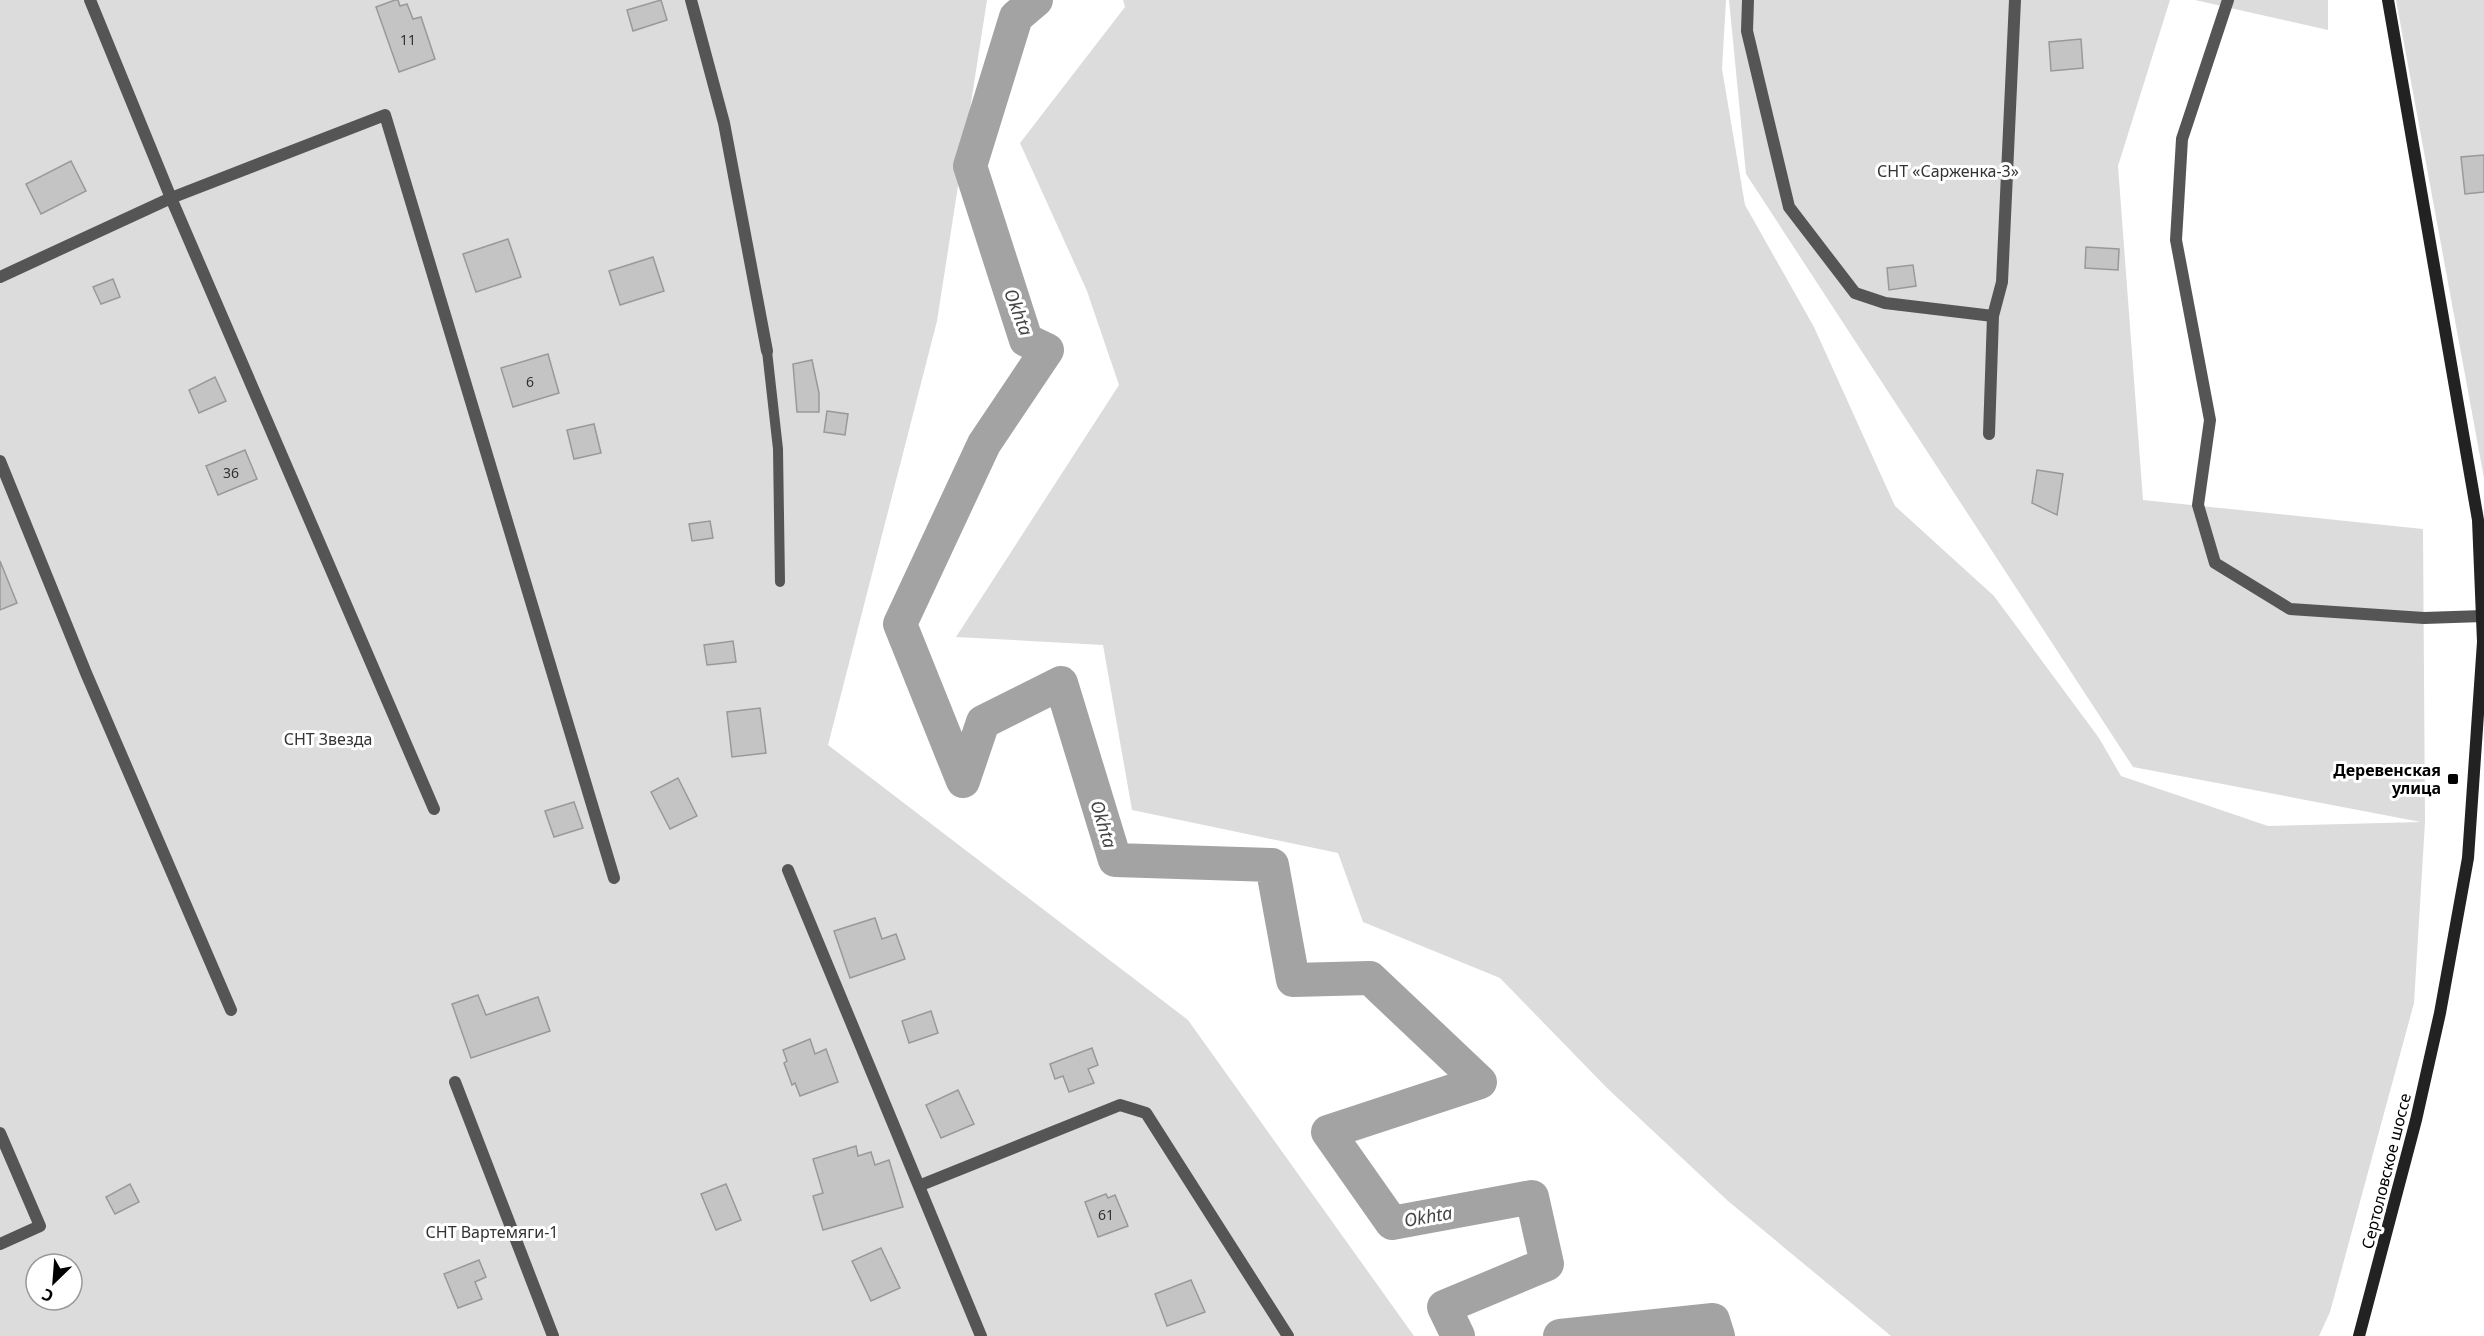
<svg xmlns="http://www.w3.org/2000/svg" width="2484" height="1336" font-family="'Noto Sans',sans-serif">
  <rect width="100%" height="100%" fill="#fff"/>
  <!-- green -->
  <g fill="#dcdcdc" fill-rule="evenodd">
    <path d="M 0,0 L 987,0 L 937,321 L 828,745 L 1188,1020 L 1414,1336 L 0,1336 ZM 36,1264 L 72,1264 L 72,1300 L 36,1300 Z"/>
    <path d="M 1123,0 L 1726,0 L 1722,69 L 1745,205 L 1814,327 L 1895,506 L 1994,596 L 2099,738 L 2121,776 L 2268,826 L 2421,822 L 2133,767 L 1746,174 L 1729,0 L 2170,0 L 2118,166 L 2143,500 L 2423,529 L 2425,822 L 2414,1003 L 2330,1312 L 2319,1336 L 1891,1336 L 1728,1201 L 1607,1088 L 1500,978 L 1363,922 L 1338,853 L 1132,810 L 1103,645 L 956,637 L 1119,385 L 1087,291 L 1020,143 L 1125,7 Z"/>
    <path d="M 2195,0 L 2328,0 L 2328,30 Z"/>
    <path d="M 2396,0 L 2484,0 L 2484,478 Z"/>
  </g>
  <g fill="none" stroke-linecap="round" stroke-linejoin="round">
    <!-- river -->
    <g stroke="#a3a3a3" stroke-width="34">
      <path d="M 1036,0 L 1016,17 L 970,166 L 1026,340 L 1047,350 L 984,444 L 900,624 L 963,781 L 983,722 L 1061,683 L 1115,860 L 1272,865 L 1293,980 L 1370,978 L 1480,1082 L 1328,1132 L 1392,1223 L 1532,1197 L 1547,1264 L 1444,1307 L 1458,1336"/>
      <path d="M 1560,1336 L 1713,1320 L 1718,1336"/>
    </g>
  </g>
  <!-- building -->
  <g fill="#c4c4c4" stroke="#999" stroke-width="1.5">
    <path d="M 395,0 L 398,0 L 400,6 L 407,4 L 413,19 L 421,17 L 435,59 L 399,72 L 376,7 Z"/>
    <path d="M 661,0 L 667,20 L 633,31 L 627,10 Z"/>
    <path d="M 2081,39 L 2083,68 L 2051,71 L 2049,42 Z"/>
    <path d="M 2484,155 L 2484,192 L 2465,194 L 2461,157 Z"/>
    <path d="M 71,161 L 86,191 L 41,214 L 26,184 Z"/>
    <path d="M 508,239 L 521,277 L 476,292 L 463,254 Z"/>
    <path d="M 2086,247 L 2119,249 L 2118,270 L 2085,268 Z"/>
    <path d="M 653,257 L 664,291 L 620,305 L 609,271 Z"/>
    <path d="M 1913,265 L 1916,286 L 1889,290 L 1887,268 Z"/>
    <path d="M 113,279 L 120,297 L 101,304 L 93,287 Z"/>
    <path d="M 548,354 L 559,393 L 513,407 L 501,368 Z"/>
    <path d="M 812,360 L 819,393 L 819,412 L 797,412 L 793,364 Z"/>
    <path d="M 215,377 L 226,401 L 199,413 L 189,390 Z"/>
    <path d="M 827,411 L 848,414 L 845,435 L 824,432 Z"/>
    <path d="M 594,424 L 601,453 L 574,459 L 567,430 Z"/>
    <path d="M 245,450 L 257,479 L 218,495 L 206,466 Z"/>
    <path d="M 2037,470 L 2063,474 L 2057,515 L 2032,503 Z"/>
    <path d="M 710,521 L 713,538 L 692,541 L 689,524 Z"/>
    <path d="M 0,561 L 17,603 L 0,610 Z"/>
    <path d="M 733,641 L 736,662 L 707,665 L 704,645 Z"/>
    <path d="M 760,708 L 766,753 L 732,757 L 727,712 Z"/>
    <path d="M 678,778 L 697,816 L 670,829 L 651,792 Z"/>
    <path d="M 574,802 L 583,828 L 554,837 L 545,811 Z"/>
    <path d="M 875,918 L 882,939 L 896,934 L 905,959 L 850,978 L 834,931 Z"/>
    <path d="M 478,995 L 486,1015 L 538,997 L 550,1031 L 471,1058 L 452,1004 Z"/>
    <path d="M 931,1011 L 938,1033 L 909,1043 L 902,1021 Z"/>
    <path d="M 810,1039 L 815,1054 L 826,1049 L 838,1082 L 800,1096 L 795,1083 L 792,1085 L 784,1063 L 787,1061 L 783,1050 Z"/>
    <path d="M 1092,1048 L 1098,1065 L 1088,1069 L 1094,1083 L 1069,1092 L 1063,1076 L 1055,1079 L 1050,1064 Z"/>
    <path d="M 958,1090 L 974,1124 L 941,1138 L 926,1105 Z"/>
    <path d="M 856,1146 L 858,1156 L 871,1152 L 875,1165 L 889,1160 L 903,1207 L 823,1230 L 813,1196 L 823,1193 L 813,1159 Z"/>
    <path d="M 130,1184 L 139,1202 L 115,1214 L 106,1197 Z"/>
    <path d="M 726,1184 L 741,1220 L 716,1230 L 701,1194 Z"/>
    <path d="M 1106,1194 L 1108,1198 L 1115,1195 L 1128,1226 L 1098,1237 L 1085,1202 Z"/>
    <path d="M 881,1248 L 900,1288 L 871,1301 L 852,1261 Z"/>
    <path d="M 479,1260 L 486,1277 L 475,1282 L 482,1299 L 458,1308 L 444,1274 Z"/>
    <path d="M 1191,1280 L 1205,1312 L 1167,1326 L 1155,1294 Z"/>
  </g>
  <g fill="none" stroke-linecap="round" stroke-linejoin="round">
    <!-- lane -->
    <path stroke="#555" stroke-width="10" d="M 767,351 L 778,449 L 780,582"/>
    <!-- street -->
    <g stroke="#555" stroke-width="12">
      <path d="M 90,0 L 171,198 L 434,809"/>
      <path d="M 691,0 L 724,123 L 767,351"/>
      <path d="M 1748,0 L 1747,31 L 1789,207 L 1855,293 L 1885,303 L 1993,316"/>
      <path d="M 2228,0 L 2182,139 L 2176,240 L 2210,420 L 2198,505 L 2215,563 L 2290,609 L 2424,618 L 2483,616"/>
      <path d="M 0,277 L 171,198 L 385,115 L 614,878"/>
      <path d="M 1989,434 L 1993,316 L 2002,282 L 2015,0"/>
      <path d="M 0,461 L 86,673 L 231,1010"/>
      <path d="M 788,870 L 981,1336"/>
      <path d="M 455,1082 L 553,1336"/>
      <path d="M 0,1133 L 40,1226 L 0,1244"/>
      <path d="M 921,1185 L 1120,1105 L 1146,1113 L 1288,1336"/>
    </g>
    <!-- secondary -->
    <path stroke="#222" stroke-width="12" d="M 2359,1336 L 2416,1120 L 2440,1013 L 2468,858 L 2483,642 L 2478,520 L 2388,0"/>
  </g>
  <!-- markers -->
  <rect fill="#000" stroke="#fff" stroke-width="2" x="2447" y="773" width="12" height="12" rx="3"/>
  <g text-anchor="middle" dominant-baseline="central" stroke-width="6" stroke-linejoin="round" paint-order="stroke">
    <!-- number labels -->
    <g font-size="14" fill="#313131">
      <text x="408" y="39">11</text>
      <text x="530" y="381">6</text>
      <text x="231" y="472">36</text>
      <text x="1106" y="1214">61</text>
    </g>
    <!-- park labels -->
    <g font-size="16" fill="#333" stroke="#fff">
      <text x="1948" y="171">СНТ «Сарженка-3»</text>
      <text x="328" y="739">СНТ Звезда</text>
      <text x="492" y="1232">СНТ Вартемяги-1</text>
    </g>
    <!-- poi labels -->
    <g font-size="16" font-weight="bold" fill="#000" stroke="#fff" text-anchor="end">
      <text x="2441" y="770">Деревенская<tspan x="2441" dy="18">улица</tspan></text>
    </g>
    <!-- street labels -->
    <g font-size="16" fill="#000" stroke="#fff">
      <text transform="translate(2386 1171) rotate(-76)">Сертоловское шоссе</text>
    </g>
    <!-- water labels -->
    <g font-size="18" font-style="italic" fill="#444" stroke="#fff">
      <text transform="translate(1019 312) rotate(69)">Okhta</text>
      <text transform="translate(1104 824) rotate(73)">Okhta</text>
      <text transform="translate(1428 1216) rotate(-10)">Okhta</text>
    </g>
  </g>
  <!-- north arrow -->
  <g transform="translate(54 1282) rotate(205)"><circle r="28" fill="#ffffff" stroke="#999999" stroke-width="1.5"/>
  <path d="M0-4.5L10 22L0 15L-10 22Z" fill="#000000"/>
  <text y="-9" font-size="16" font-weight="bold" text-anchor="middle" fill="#000000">С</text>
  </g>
</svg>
